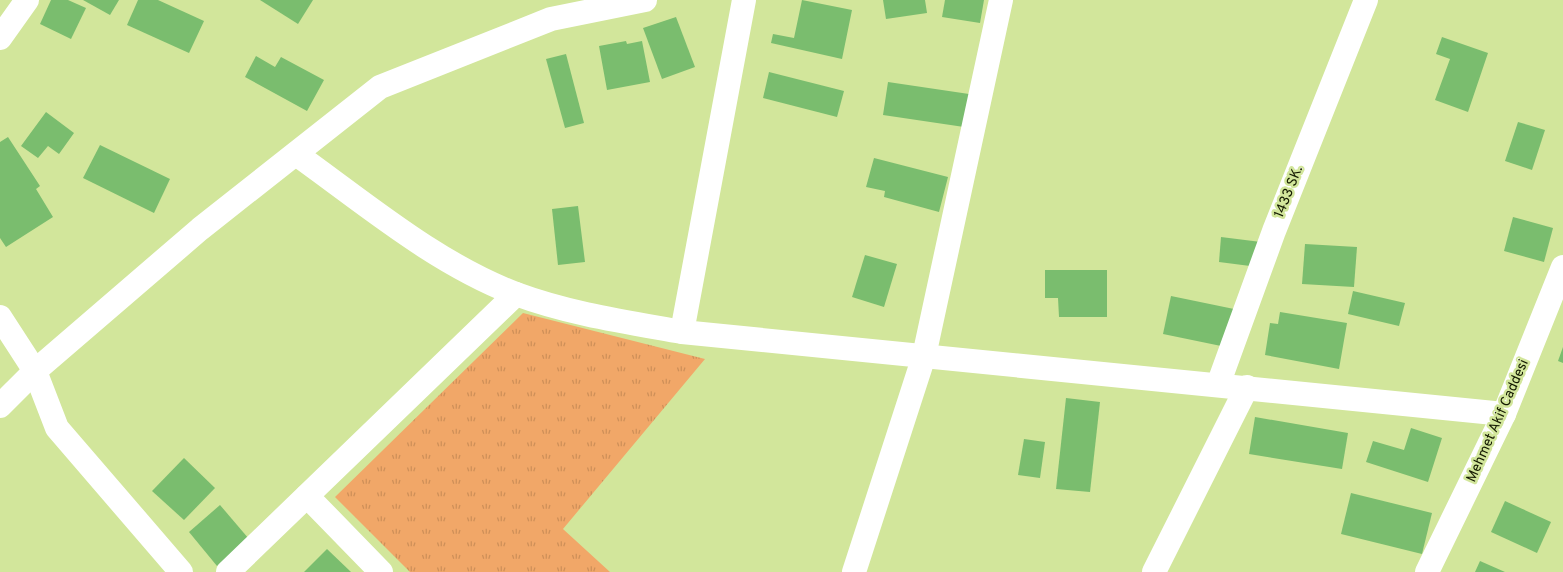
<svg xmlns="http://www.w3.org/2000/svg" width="1563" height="572" font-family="Overpass,sans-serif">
  <defs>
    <pattern id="grass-tufts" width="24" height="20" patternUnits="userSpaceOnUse" patternTransform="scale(1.25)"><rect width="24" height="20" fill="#f1a768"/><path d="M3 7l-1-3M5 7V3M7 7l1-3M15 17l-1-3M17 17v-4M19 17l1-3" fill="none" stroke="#ce8f58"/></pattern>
  </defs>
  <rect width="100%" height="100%" fill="#d2e69b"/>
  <!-- grass -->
  <path fill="url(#grass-tufts)" d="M 523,313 L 705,359 L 563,529 L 610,572 L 410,572 L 335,497 Z"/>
  <!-- building -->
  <g fill="#7abd6e">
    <path d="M 51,0 L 68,0 L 86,8 L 71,39 L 40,24 Z"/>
    <path d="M 83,0 L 119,0 L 110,15 Z"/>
    <path d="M 138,0 L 158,0 L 204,21 L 189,53 L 127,25 Z"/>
    <path d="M 260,0 L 313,0 L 298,24 Z"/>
    <path d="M 802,0 L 852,10 L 842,59 L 771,43 L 773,34 L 794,38 Z"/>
    <path d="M 883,0 L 925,0 L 927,13 L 886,19 Z"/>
    <path d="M 945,0 L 984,0 L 980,23 L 942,17 Z"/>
    <path d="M 676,17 L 695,67 L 662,79 L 643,28 Z"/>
    <path d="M 1442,37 L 1488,53 L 1468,112 L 1435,100 L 1450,59 L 1436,54 Z"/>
    <path d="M 626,41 L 627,44 L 642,41 L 650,82 L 607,90 L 599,46 Z"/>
    <path d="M 566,54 L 584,123 L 565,128 L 546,59 Z"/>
    <path d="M 256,56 L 275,67 L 281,57 L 324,80 L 307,111 L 245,77 Z"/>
    <path d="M 769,72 L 844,91 L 837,117 L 763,98 Z"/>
    <path d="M 888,82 L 969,94 L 964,127 L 883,115 Z"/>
    <path d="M 46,112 L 74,133 L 59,154 L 48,146 L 38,158 L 21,146 Z"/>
    <path d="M 1518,122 L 1545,130 L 1532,170 L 1505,161 Z"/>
    <path d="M 8,137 L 40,186 L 36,189 L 53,217 L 6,247 L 0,238 L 0,142 Z"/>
    <path d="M 100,145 L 170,179 L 154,213 L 83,178 Z"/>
    <path d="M 874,158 L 948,177 L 939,212 L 884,197 L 885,191 L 866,187 Z"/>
    <path d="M 578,206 L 585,262 L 558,265 L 552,209 Z"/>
    <path d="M 1513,217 L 1553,228 L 1544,262 L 1504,251 Z"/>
    <path d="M 1221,237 L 1261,242 L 1258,267 L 1219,262 Z"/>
    <path d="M 1305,244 L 1357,247 L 1354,287 L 1302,284 Z"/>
    <path d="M 865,255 L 897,264 L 884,307 L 852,297 Z"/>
    <path d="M 1045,270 L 1107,270 L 1107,317 L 1059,317 L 1058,298 L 1045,298 Z"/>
    <path d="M 1353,291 L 1405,303 L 1399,326 L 1348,314 Z"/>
    <path d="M 1171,296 L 1234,309 L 1226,347 L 1163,334 Z"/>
    <path d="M 1280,312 L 1347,323 L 1339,369 L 1265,355 L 1270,323 L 1278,324 Z"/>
    <path d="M 1563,347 L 1563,363 L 1558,361 Z"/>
    <path d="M 1066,398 L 1100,402 L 1090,492 L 1056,489 Z"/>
    <path d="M 1255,417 L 1348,433 L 1342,469 L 1249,454 Z"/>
    <path d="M 1411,428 L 1442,438 L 1428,482 L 1366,462 L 1373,441 L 1404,450 Z"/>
    <path d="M 1024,439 L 1045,442 L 1040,478 L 1018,475 Z"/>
    <path d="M 184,458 L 215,488 L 184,520 L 152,491 Z"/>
    <path d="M 1351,493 L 1432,513 L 1422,554 L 1341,534 Z"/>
    <path d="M 1505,501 L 1551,522 L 1537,553 L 1491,532 Z"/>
    <path d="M 220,505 L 249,539 L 217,566 L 189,532 Z"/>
    <path d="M 327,549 L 351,572 L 304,572 Z"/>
    <path d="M 1480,561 L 1505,572 L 1475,572 Z"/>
  </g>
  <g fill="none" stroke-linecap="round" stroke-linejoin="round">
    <!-- minor -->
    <g stroke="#fff" stroke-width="24">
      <path d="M 0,38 L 27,0"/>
      <path d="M 296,154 C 366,204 435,263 516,294 C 570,314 626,322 682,332 L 1504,414"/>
      <path d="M 0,317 L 35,371 L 57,428 L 181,572"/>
      <path d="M 682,332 L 744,0"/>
      <path d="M 1218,385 L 1274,231 L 1366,0"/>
      <path d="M 0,406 L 35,371 L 200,229 L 380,87 L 551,19 L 645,0"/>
      <path d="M 307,496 L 381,572"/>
      <path d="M 228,572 L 516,294"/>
      <path d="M 854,572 L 924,356 L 1001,0"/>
      <path d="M 1154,572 L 1247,387"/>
      <path d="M 1427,572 L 1504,414 L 1563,267"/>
    </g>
  </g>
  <g text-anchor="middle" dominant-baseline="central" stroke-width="5" stroke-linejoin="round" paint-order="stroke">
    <!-- street labels -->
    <g font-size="14" fill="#131900" stroke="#d2e69b">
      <text transform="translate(1289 192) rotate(-68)">1433 SK.</text>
      <text transform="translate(1498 421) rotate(-66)">Mehmet Akif Caddesi</text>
    </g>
  </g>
</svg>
